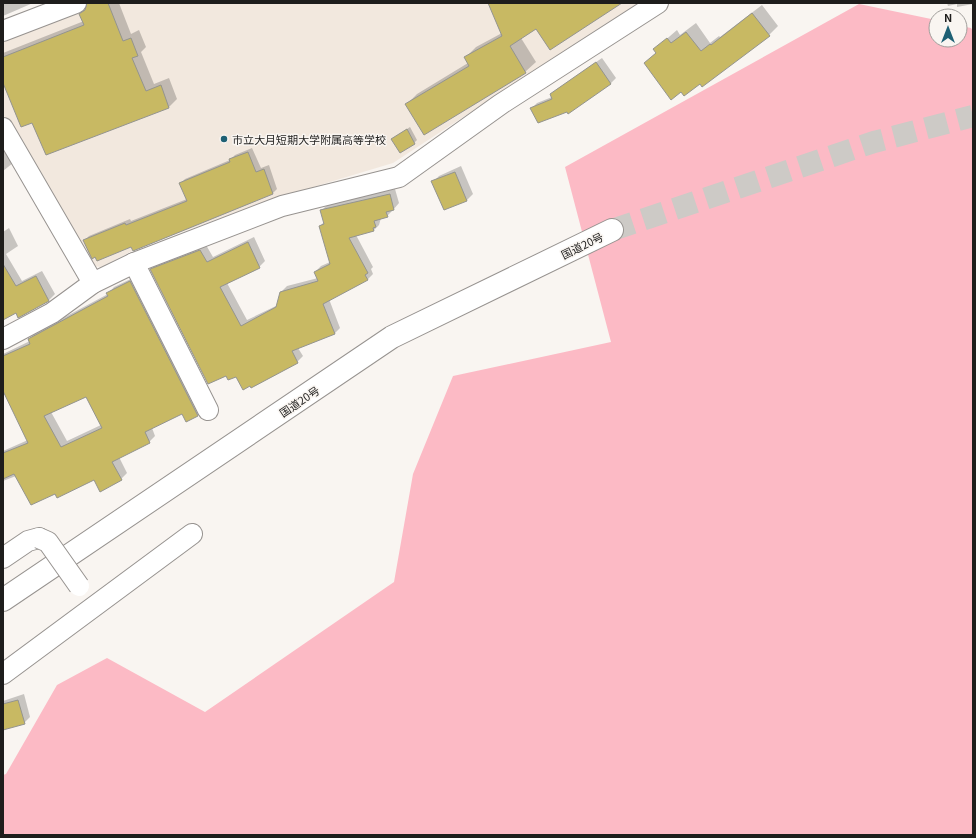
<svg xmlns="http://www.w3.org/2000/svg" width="976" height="838" font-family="Georgia,'Noto Sans JP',serif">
  <rect width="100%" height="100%" fill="#f9f5f1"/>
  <!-- built -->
  <path fill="#f2e8de" d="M 87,3 L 638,3 L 393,163 L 280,197 L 140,247 L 101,267 L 92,266 L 3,114 L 3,36 Z"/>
  <!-- green -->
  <path fill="#fcbac5" d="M 859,4 L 936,20 L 936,40 L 960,40 L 960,26 L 971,28 L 973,31 L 973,835 L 3,835 L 3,775 L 6,774 L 57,685 L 107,658 L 205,712 L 394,582 L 413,474 L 453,376 L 611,342 L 565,167 Z"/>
  <!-- shadow -->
  <g fill="#0003" fill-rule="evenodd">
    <path d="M 3,3 L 33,3 L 3,16 Z"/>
    <path d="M 87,3 L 119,3 L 131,34 L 139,30 L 146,47 L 141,52 L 154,84 L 169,78 L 177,99 L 169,107 L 46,153 L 32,122 L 3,80 L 3,53 L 84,21 L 81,14 L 86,8 Z"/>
    <path d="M 489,3 L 620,3 L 536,27 L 521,38 L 536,62 L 525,72 L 407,104 L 417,94 L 468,63 L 465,58 L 476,47 L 502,33 Z"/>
    <path d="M 947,3 L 973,3 L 973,4 L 957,7 L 957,4 L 948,6 Z"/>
    <path d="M 762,5 L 778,26 L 769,35 L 700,82 L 645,63 L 657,52 L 655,49 L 677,30 L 680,35 L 696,23 L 710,43 L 719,36 L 720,37 Z"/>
    <path d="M 602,58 L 616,78 L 611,83 L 568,112 L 567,110 L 532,108 L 537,103 L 552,97 L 551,94 L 557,89 Z"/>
    <path d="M 410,127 L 417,140 L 414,143 L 392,139 Z"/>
    <path d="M 3,133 L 18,159 L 3,171 Z"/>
    <path d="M 252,148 L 261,168 L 269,165 L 277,189 L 273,193 L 132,246 L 85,240 L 89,236 L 130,219 L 131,221 L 187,199 L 181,183 L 185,179 L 230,160 L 235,155 Z"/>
    <path d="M 461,166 L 473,194 L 467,200 L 444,209 L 433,182 L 439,176 Z"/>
    <path d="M 395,189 L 399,203 L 393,210 L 387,216 L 381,218 L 379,225 L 373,231 L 356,235 L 373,267 L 371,269 L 373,274 L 368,279 L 329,299 L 340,328 L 334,334 L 298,348 L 303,356 L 297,362 L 237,375 L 151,269 L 157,264 L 206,245 L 213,257 L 254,237 L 265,261 L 259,267 L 227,283 L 247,320 L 278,305 L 281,292 L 287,286 L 318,278 L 315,272 L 321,266 L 330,262 L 320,226 L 324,222 L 321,211 L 327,205 Z"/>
    <path d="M 9,228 L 18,246 L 6,254 L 22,281 L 42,271 L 55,294 L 49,300 L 18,317 L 16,312 L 3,319 L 3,232 Z"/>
    <path d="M 137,276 L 204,409 L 197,415 L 187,420 L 182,412 L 152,428 L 155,436 L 149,442 L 119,457 L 127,473 L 121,479 L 94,479 L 56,492 L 16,476 L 3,481 L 3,451 L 28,440 L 3,391 L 3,354 L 30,341 L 29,339 L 35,333 L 108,294 L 114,287 ZM 86,396 L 101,425 L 67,441 L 51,412 Z"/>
    <path d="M 24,694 L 30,717 L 24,723 L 3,721 L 3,701 Z"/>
  </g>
  <!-- building -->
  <g fill="#c8b963" stroke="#94948f" fill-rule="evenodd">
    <path d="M 87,3 L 108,3 L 123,41 L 131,38 L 138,56 L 132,58 L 146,91 L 161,85 L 169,108 L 46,155 L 32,123 L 21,127 L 3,83 L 3,57 L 84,25 L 79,14 L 85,10 Z"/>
    <path d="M 488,3 L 622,3 L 550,50 L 536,29 L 510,46 L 526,73 L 424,135 L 405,104 L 469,66 L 464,57 L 502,36 Z"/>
    <path d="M 752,13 L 770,36 L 702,87 L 700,84 L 684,96 L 681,92 L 671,100 L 644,63 L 656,53 L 653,49 L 667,38 L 671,43 L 686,32 L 701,51 L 710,44 L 711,45 Z"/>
    <path d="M 596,62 L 611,84 L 568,114 L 567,112 L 538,123 L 530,108 L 552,99 L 550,94 Z"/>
    <path d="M 407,129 L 415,144 L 400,153 L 391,139 Z"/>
    <path d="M 248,152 L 256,172 L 264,169 L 273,194 L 133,251 L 131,247 L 97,261 L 95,257 L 92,259 L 83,240 L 125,223 L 126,225 L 187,201 L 179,183 L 230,162 L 229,159 Z"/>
    <path d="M 455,172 L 467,201 L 444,210 L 431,181 Z"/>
    <path d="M 390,194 L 394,210 L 386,212 L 388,217 L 374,221 L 376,227 L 373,228 L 374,231 L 349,238 L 368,273 L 365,275 L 368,280 L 323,304 L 335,334 L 292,351 L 298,363 L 251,388 L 250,386 L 243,390 L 236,377 L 228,380 L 226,376 L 208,384 L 150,269 L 200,250 L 207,262 L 248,242 L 260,268 L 220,287 L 241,326 L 276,307 L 280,292 L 318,281 L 314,272 L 330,264 L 319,226 L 324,224 L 320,210 Z"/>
    <path d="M 3,264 L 16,286 L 36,276 L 49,301 L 18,318 L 16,313 L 3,320 Z"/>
    <path d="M 130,281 L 198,416 L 186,422 L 182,414 L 145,432 L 150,443 L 112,462 L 122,480 L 100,492 L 94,480 L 57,498 L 55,494 L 31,505 L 14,474 L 3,479 L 3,453 L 28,443 L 3,391 L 3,356 L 30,344 L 28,339 L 108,296 L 106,293 ZM 86,397 L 102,428 L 61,447 L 44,416 Z"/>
    <path d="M 18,700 L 25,724 L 3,730 L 3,704 Z"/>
  </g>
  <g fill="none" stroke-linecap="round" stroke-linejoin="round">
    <!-- highway-tunnel -->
    <path stroke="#cdcac6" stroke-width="22" stroke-dasharray="22 11" stroke-linecap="butt" d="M 612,230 L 874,142 L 973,116"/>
    <defs>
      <g id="minor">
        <path d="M 3,31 L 76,3"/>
        <path d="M 3,128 L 93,283"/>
        <path d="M 134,263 L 208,410"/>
        <path d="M 3,339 L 52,313 L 93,283 L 134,263 L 282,206 L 399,177 L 501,104 L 658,3"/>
        <path d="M 3,558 L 28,541 L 39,538"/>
        <path d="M 3,674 L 192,534"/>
      </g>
      <path id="highway" d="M 3,600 L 392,337 L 612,230"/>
    </defs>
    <!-- minor casing -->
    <use href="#minor" stroke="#979390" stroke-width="22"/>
    <!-- highway casing -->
    <use href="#highway" stroke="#979390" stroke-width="24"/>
    <!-- minor -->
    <use href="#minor" stroke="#fff" stroke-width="20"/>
    <!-- highway -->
    <use href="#highway" stroke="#fff" stroke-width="22"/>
    <defs>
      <path id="minor-bridge" d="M 39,538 L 48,542 L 79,586"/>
    </defs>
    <!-- minor-bridge casing -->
    <use href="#minor-bridge" stroke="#979390" stroke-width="22" stroke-linecap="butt"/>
    <!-- minor-bridge -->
    <use href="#minor-bridge" stroke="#fff" stroke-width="20"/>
  </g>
  <!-- markers -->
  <circle fill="#1e6074" stroke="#f9f5f1" stroke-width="1.5" cx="224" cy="139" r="4"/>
  <g text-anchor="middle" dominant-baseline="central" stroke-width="3" stroke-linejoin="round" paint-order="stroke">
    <!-- poi labels -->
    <g font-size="11" fill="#1e1d1c" stroke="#f9f5f1" text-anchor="start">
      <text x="232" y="139">市立大月短期大学附属高等学校</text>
    </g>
    <!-- street labels -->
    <g font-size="11" fill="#1e1d1c" stroke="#f9f5f1">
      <text transform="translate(582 245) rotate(-26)">国道20号</text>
      <text transform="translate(299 401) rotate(-34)">国道20号</text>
    </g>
  </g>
  <!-- border -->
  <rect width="976" height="838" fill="none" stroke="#1e1d1c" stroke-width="8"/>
  <!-- north arrow -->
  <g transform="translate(948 28)"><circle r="19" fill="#f9f5f1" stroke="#a19f9c"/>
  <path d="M0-3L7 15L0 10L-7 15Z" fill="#1e6074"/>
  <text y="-6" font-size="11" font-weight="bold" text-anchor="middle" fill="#1e1d1c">N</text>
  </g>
</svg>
